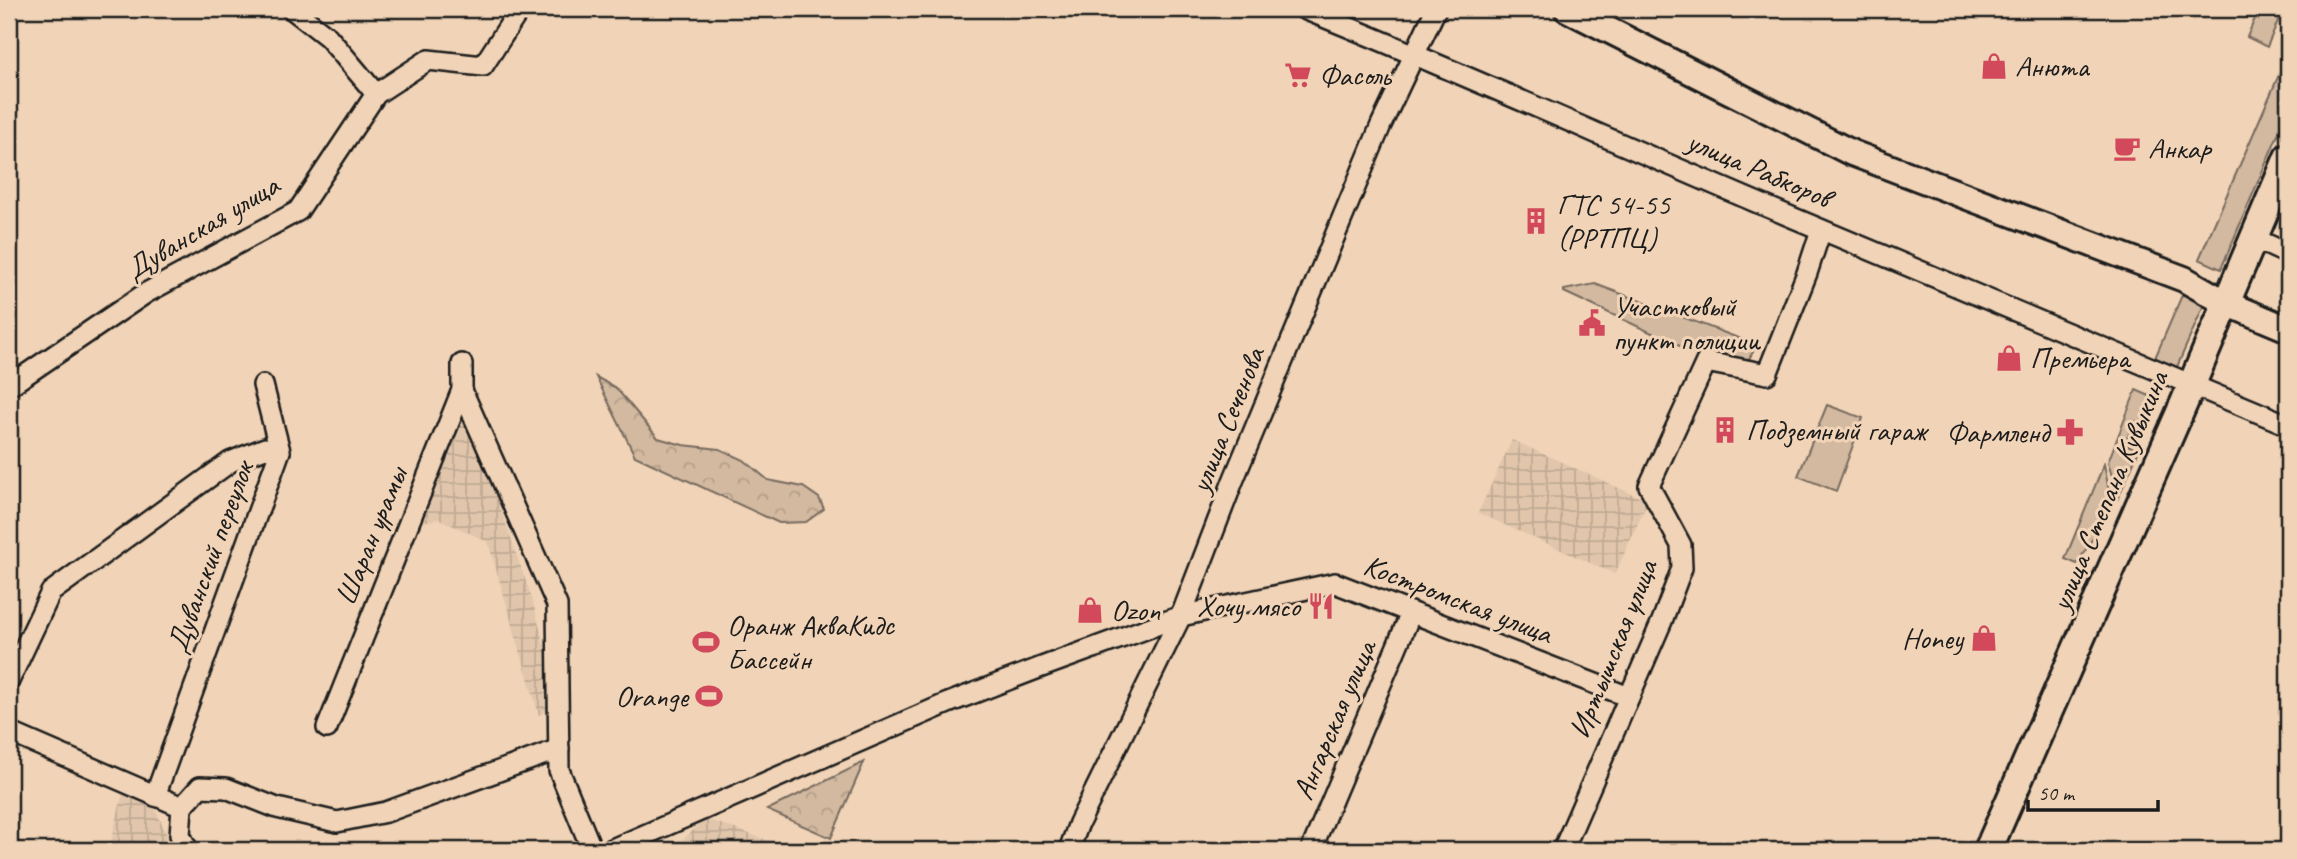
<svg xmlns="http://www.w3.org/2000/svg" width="2297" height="859" font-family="Caveat,sans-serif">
  <defs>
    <pattern id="industrial-grid" width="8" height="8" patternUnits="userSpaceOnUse" patternTransform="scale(1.75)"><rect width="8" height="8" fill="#e1c6ac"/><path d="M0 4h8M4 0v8" fill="none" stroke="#c0aa93"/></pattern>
    <pattern id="forest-crowns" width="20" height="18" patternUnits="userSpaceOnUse" patternTransform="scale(1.75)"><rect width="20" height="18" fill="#d2b9a0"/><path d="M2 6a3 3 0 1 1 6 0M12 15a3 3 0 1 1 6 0" fill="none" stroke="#b49e89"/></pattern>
  </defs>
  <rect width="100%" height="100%" fill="#f1d4b7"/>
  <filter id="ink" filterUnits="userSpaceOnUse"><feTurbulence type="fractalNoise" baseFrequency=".0143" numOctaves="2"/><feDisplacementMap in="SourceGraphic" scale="14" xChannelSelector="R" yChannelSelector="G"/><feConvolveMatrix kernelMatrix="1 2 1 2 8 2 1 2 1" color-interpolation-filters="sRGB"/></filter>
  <g filter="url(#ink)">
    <!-- industrial -->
    <g fill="url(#industrial-grid)">
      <path d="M 461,410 L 471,423 L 532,599 L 550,666 L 555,708 L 539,715 L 488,542 L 439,519 L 423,522 L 420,516 Z"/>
      <path d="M 1512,440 L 1648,501 L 1615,574 L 1478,513 Z"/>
      <path d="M 123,792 L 152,802 L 174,850 L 109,850 Z"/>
      <path d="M 705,819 L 721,824 L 795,850 L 672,850 Z"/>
    </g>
    <!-- grass -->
    <g fill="#d2b9a0" stroke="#776a5e" stroke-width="2">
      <path d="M 2259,9 L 2283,9 L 2267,47 L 2247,37 Z"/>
      <path d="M 2288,54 L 2288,111 L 2221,269 L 2199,259 Z"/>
      <path d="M 1595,284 L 1757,345 L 1746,364 L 1707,352 L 1697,354 L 1564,292 L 1564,290 Z"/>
      <path d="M 2185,288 L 2207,298 L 2177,367 L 2155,358 Z"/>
      <path d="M 2136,390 L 2159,400 L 2149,426 L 2134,421 L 2125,444 L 2139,450 L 2118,498 L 2108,462 Z"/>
      <path d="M 1827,405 L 1863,418 L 1836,491 L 1798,476 Z"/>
      <path d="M 2104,464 L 2112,507 L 2077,564 L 2065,559 Z"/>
    </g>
    <!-- forest -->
    <g fill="url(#forest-crowns)" stroke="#776a5e" stroke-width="2">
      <path d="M 596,377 L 616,388 L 658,438 L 683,445 L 720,449 L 744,460 L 768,480 L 803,487 L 819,498 L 824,509 L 806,522 L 779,523 L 635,456 Z"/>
      <path d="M 864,762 L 831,838 L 767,810 Z"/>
    </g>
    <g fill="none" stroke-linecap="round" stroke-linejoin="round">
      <defs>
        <g id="minor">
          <path d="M 292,9 L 328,37 L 376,94"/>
          <path d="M 1304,9 C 1458,71 1610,140 1763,205 C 1938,280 2113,351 2288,425"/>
          <path d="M 2253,238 L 2288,254"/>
          <path d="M 263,385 L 280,451"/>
          <path d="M 9,386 L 146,293 L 298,211 L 376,94 L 428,60 L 483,66 L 520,9"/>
          <path d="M 462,390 L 557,605 L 559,770 L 592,850"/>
          <path d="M 9,681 L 51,592 L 230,462 L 265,448 L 280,451 L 155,796"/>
          <path d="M 327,728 L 462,390 L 462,364"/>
          <path d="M 9,732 L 182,807 L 180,835 L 188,850"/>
          <path d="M 182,807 L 200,787 L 226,788 L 277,808 L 337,822 L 386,812 L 559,749"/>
          <path d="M 610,850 L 948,703 L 1039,668 L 1181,616 L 1335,583 L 1629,697"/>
          <path d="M 1069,850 L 1079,823 L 1181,616 L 1233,481 L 1381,125 L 1436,9"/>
          <path d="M 1311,850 L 1411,613"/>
          <path d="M 1563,850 L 1662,621 L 1682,568 L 1681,545 L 1649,486 L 1706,362 L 1767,374 L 1807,273 L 1821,230"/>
        </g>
        <path id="tertiary" d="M 1567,9 L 1852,153 L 2184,279 L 2226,303 L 2288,329"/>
        <path id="secondary" d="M 1988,850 L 2184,403 L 2288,157"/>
      </defs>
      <!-- minor casing -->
      <use href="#minor" stroke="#1c1c1c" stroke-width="24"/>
      <!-- tertiary casing -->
      <use href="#tertiary" stroke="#1c1c1c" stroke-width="30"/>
      <!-- secondary casing -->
      <use href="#secondary" stroke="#1c1c1c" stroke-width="32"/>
      <!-- minor -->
      <use href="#minor" stroke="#f1d4b7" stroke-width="19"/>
      <!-- tertiary -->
      <use href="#tertiary" stroke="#f1d4b7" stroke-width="24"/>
      <!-- secondary -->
      <use href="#secondary" stroke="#f1d4b7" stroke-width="26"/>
    </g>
  </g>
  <!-- icons -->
  <defs>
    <symbol id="shop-bare" viewBox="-9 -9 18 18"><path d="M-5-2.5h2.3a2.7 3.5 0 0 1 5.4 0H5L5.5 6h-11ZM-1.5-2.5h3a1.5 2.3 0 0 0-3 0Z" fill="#d1495b" stroke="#f1d4b7" stroke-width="2.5" paint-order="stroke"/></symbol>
    <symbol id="supermarket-bare" viewBox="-9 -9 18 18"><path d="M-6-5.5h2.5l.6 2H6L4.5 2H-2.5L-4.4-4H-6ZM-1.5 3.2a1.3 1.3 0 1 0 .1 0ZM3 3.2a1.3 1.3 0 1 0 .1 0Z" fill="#d1495b" stroke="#f1d4b7" stroke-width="2.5" paint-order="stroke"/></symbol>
    <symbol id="cafe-bare" viewBox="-9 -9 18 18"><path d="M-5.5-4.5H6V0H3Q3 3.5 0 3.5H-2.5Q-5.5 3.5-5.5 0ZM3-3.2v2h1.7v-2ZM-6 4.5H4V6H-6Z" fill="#d1495b" stroke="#f1d4b7" stroke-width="2.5" paint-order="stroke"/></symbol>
    <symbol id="building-bare" viewBox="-9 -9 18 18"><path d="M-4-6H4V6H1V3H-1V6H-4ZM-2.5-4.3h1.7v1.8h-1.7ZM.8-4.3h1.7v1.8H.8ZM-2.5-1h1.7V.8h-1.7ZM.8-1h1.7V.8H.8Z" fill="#d1495b" stroke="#f1d4b7" stroke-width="2.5" paint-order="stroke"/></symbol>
    <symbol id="civic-bare" viewBox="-9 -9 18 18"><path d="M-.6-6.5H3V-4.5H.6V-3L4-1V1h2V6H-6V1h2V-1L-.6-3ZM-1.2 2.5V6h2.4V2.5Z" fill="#d1495b" stroke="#f1d4b7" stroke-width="2.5" paint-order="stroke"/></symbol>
    <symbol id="pharmacy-bare" viewBox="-9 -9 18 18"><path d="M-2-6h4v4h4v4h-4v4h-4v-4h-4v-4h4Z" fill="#d1495b" stroke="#f1d4b7" stroke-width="2.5" paint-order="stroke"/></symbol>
    <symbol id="restaurant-bare" viewBox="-9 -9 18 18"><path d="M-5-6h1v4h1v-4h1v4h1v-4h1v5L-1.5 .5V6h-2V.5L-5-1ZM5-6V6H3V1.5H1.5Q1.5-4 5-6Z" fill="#d1495b" stroke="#f1d4b7" stroke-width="2.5" paint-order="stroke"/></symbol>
    <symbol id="stadium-bare" viewBox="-9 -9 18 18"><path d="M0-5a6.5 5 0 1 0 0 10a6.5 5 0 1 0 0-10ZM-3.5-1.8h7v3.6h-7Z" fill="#d1495b" stroke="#f1d4b7" stroke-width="2.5" paint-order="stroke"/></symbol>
  </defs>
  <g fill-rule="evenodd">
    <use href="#shop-bare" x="1975" y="47" width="38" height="38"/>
    <use href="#supermarket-bare" x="1279" y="56" width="38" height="38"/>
    <use href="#cafe-bare" x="2108" y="129" width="38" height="38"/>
    <use href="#building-bare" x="1517" y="202" width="38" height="38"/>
    <use href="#civic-bare" x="1573" y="304" width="38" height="38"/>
    <use href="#shop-bare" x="1990" y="339" width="38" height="38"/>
    <use href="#building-bare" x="1706" y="411" width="38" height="38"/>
    <use href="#pharmacy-bare" x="2051" y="413" width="38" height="38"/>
    <use href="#restaurant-bare" x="1302" y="587" width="38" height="38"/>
    <use href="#shop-bare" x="1071" y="591" width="38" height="38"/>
    <use href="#shop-bare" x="1965" y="619" width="38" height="38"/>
    <use href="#stadium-bare" x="687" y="623" width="38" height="38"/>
    <use href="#stadium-bare" x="690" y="677" width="38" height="38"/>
  </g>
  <g text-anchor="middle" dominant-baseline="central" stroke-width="6" stroke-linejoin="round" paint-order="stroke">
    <!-- poi labels -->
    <g font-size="30" fill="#1c1c1c" stroke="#f1d4b7" text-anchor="start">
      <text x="2015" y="66">Анюта</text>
      <text x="1319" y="75">Фасоль</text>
      <text x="2148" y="148">Анкар</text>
      <text x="1557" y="204">ГТС 54-55<tspan x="1557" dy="34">(РРТПЦ)</tspan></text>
      <text x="1613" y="306">Участковый<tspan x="1613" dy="34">пункт полиции</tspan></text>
      <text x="2030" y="358">Премьера</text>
      <text x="1746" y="430">Подземный гараж</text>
      <text x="2049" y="432" text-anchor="end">Фармленд</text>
      <text x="1300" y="606" text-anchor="end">Хочу мясо</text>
      <text x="1111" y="610">Ozon</text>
      <text x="727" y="625">Оранж АкваКидс<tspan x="727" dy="34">Бассейн</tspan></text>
      <text x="1963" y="638" text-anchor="end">Honey</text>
      <text x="688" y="696" text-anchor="end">Orange</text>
    </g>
    <!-- street labels -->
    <g font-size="30" fill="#1c1c1c" stroke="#f1d4b7">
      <text transform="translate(1759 169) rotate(23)">улица Рабкоров</text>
      <text transform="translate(202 227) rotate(-31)">Дуванская улица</text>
      <text transform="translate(1227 420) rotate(-68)">улица Сеченова</text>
      <text transform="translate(2109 491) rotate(-67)">улица Степана Кувыкина</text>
      <text transform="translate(371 536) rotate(-68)">Шаран урамы</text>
      <text transform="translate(210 557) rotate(-70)">Дуванский переулок</text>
      <text transform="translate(1458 599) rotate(21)">Костромская улица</text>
      <text transform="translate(1613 649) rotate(-68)">Иртышская улица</text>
      <text transform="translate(1334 720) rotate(-67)">Ангарская улица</text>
    </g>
  </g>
  <!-- margin -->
  <rect width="2297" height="859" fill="none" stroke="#f1d4b7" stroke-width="35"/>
  <rect x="18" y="18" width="2262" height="824" fill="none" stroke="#1c1c1c" stroke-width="2.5" filter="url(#ink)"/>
  <!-- scale -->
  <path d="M2028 800v10h130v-10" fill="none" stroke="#1c1c1c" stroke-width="3.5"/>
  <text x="2038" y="800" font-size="21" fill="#1c1c1c" stroke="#f1d4b7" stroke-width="5" paint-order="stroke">50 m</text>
</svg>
